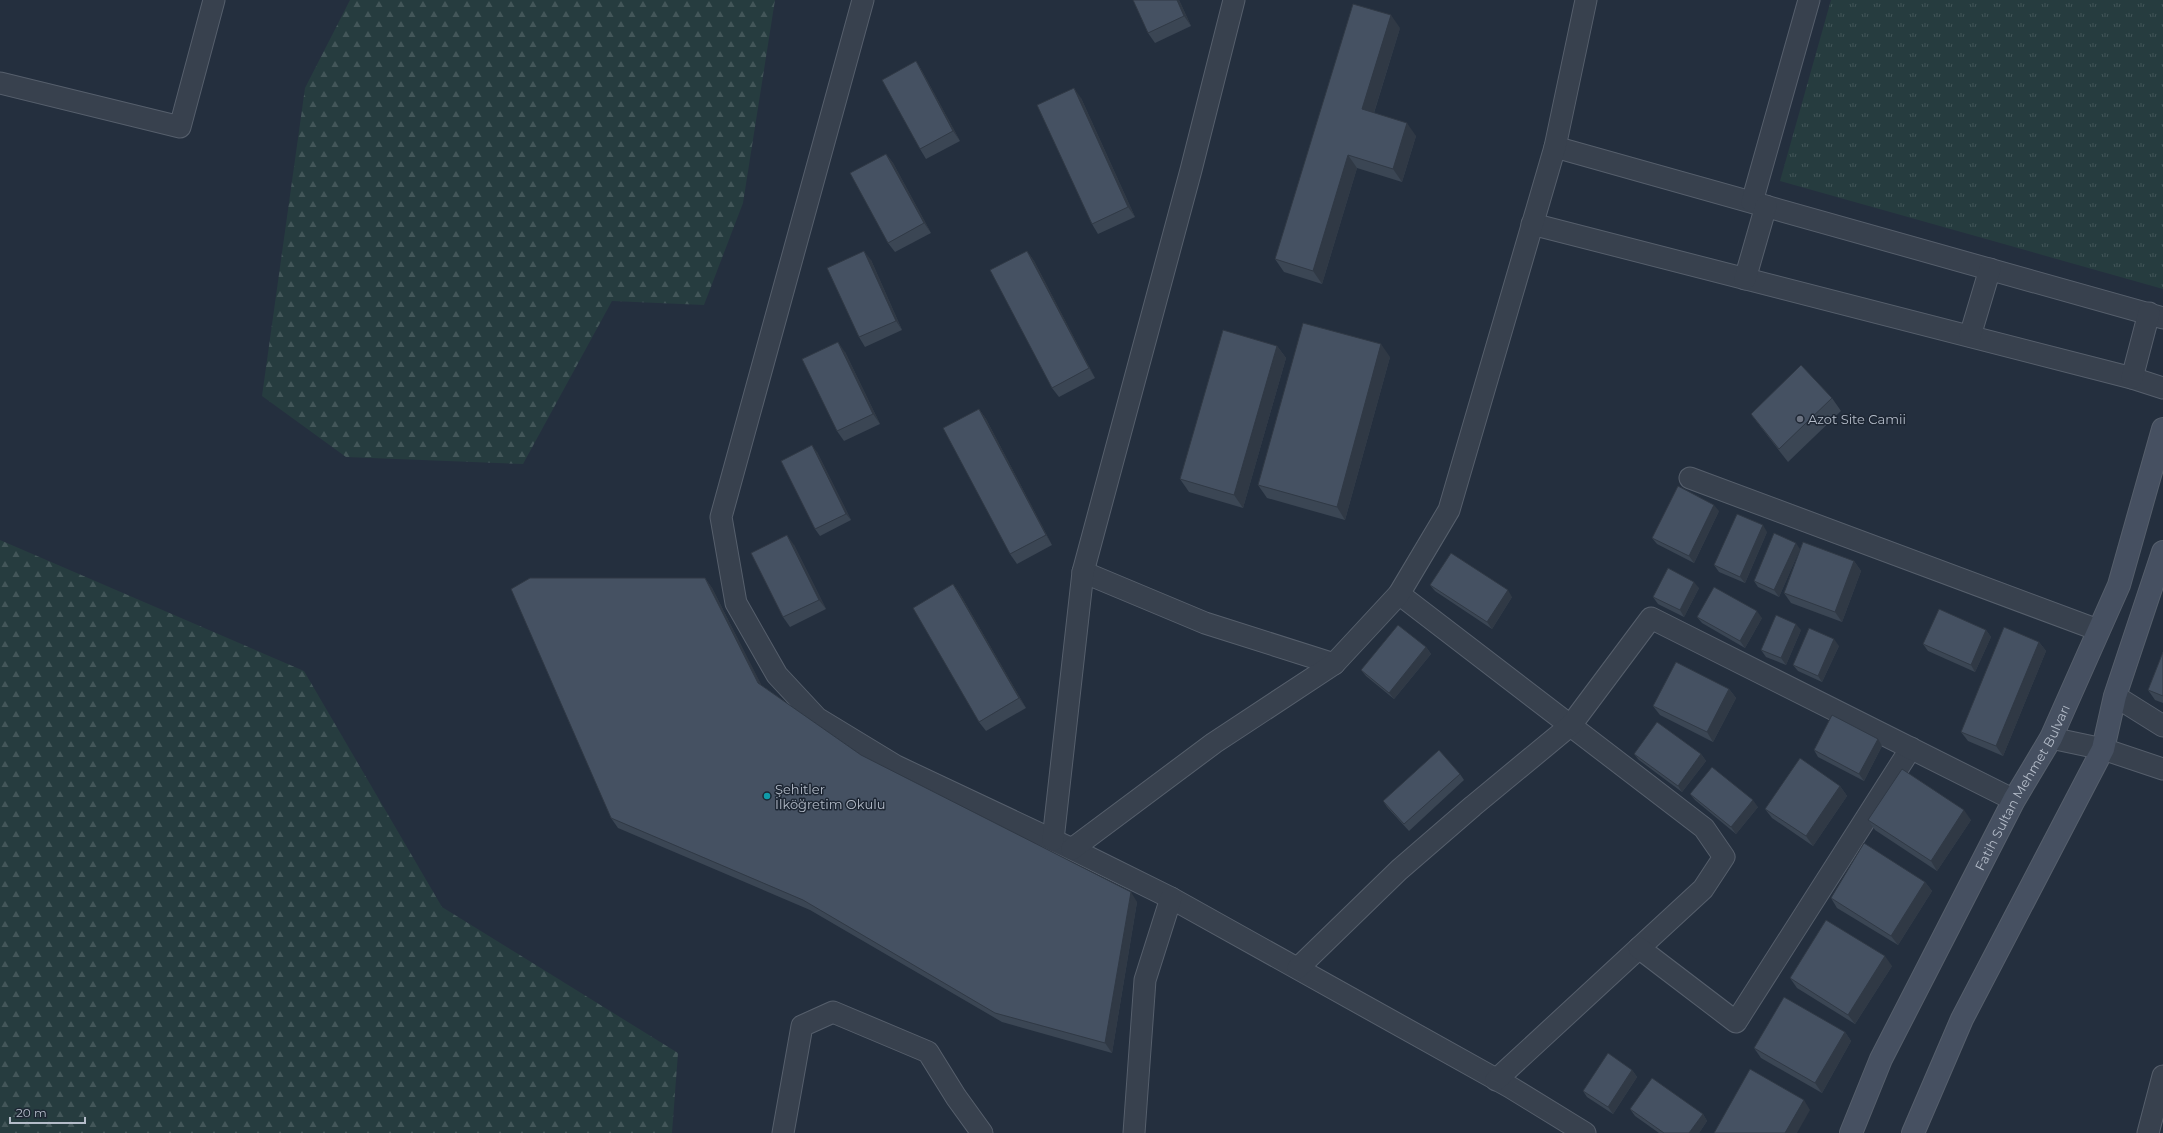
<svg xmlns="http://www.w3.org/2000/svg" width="2163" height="1133" font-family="Montserrat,sans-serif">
  <defs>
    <pattern id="grass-tufts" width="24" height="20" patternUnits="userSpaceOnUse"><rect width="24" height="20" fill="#263c3f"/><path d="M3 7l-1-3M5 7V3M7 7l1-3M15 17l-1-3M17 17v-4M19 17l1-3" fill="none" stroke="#435659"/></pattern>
    <pattern id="forest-firs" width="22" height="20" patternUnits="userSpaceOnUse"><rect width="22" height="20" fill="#263c3f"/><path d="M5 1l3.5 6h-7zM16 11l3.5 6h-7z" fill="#435659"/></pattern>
  </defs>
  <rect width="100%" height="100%" fill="#242f3e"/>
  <!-- grass -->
  <path fill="url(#grass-tufts)" d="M 1831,0 L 2163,0 L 2163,289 L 1780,181 Z"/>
  <!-- forest -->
  <g fill="url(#forest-firs)">
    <path d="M 350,0 L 775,0 L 743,203 L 704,305 L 612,301 L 523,464 L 346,457 L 262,396 L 305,88 Z"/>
    <path d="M 0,540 L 304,671 L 442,907 L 678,1053 L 672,1133 L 0,1133 Z"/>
  </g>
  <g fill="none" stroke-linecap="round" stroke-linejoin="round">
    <defs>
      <g id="minor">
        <path d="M 863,0 L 721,517 L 736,603 L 777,675 L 817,718 L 896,766 L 1072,849 L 1171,898 L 1510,1087 L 1585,1133"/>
        <path d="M 0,83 L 180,127 L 214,0"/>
        <path d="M 1555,147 L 2163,318"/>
        <path d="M 1752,202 L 1809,0"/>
        <path d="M 1532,224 L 2132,378 L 2163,388"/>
        <path d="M 1745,279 L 1766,206"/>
        <path d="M 1970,336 L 1990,269"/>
        <path d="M 2132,378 L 2149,313"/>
        <path d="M 1690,478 L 2098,630"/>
        <path d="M 1083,572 L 1205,623 L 1334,664"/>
        <path d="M 1399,594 L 1704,828 L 1724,857 L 1703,889 L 1496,1080"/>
        <path d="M 2115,696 L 2163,726"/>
        <path d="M 2051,738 L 2103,749 L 2163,769"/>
        <path d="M 1053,840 L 1083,572 L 1191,170 L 1234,0"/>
        <path d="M 1072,849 L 1214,743 L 1334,664 L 1399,594 L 1449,510 L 1555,147 L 1586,0"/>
        <path d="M 1639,948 L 1736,1022 L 1911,748"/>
        <path d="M 1298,968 L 1399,870 L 1473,806 L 1571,725 L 1651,618 L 2014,800"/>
        <path d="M 783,1133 L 802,1026 L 833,1012 L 928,1052 L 956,1097 L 982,1133"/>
        <path d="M 1134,1133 L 1145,980 L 1171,898"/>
        <path d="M 2148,1133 L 2163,1076"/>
      </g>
      <g id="secondary">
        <path id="s1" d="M 1851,1133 L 1881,1059 L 2014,800 L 2051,738 L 2119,585 L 2163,429"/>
        <path d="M 1913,1133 L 1962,1019 L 2103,749 L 2115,696 L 2163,552"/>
      </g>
    </defs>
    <!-- minor casing -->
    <use href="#minor" stroke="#565f6c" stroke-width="23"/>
    <!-- secondary casing -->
    <use href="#secondary" stroke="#565f6c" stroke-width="24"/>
    <!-- minor -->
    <use href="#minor" stroke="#38414e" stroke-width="21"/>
    <!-- secondary -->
    <use href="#secondary" stroke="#465061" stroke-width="22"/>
  </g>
  <!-- wall -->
  <g fill="#3b4654">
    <path d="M 1179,0 L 1191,26 L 1155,43 L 1148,33 Z"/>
    <path d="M 1400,28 L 1374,113 L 1416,136 L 1402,182 L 1357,168 L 1322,284 L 1284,272 L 1275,259 Z"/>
    <path d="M 916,61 L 922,71 L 960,141 L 926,159 L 920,149 Z"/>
    <path d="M 1081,98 L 1135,217 L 1098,234 L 1092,224 Z"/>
    <path d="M 886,154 L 893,163 L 931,233 L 895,252 L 888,243 Z"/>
    <path d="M 1027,251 L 1034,261 L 1095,378 L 1059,397 L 1052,388 Z"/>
    <path d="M 871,260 L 902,330 L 865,347 L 859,337 Z"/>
    <path d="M 1277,346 L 1286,358 L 1243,508 L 1189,492 L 1180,479 Z"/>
    <path d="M 845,352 L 880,424 L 844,441 L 837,431 Z"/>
    <path d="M 1390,357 L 1345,520 L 1267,498 L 1258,485 Z"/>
    <path d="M 1832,398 L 1841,411 L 1788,462 L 1760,426 L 1751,414 Z"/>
    <path d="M 979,409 L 986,419 L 1052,545 L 1017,564 L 1010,554 Z"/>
    <path d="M 817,452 L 851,520 L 820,536 L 815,529 Z"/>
    <path d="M 1719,511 L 1694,563 L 1657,544 L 1652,538 Z"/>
    <path d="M 1767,532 L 1745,583 L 1719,572 L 1714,565 Z"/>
    <path d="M 794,545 L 826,609 L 790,627 L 783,617 Z"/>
    <path d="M 1800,549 L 1779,597 L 1758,587 L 1754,581 Z"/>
    <path d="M 1854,561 L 1861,571 L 1842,622 L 1791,603 L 1784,593 Z"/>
    <path d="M 705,578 L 712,588 L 761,685 L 861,755 L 1137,902 L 1112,1053 L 1002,1022 L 810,910 L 618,828 L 611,818 Z"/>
    <path d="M 953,584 L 960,594 L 1026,708 L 986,731 L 979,722 Z"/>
    <path d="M 1430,585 L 1512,597 L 1492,629 L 1435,591 Z"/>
    <path d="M 1699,588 L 1684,617 L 1658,604 L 1653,597 Z"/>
    <path d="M 1697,617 L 1762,618 L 1745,648 L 1702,623 Z"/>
    <path d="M 1801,630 L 1786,665 L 1766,657 L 1761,650 Z"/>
    <path d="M 1986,630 L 1991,637 L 1975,672 L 1928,651 L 1923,644 Z"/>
    <path d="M 2039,642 L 2046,651 L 2003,756 L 1968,741 L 1961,732 Z"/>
    <path d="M 1839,646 L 1822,682 L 1798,671 L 1793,665 Z"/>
    <path d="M 1426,647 L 1431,654 L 1394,699 L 1366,676 L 1361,670 Z"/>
    <path d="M 2163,652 L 2163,703 L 2155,700 L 2148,690 Z"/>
    <path d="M 1729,689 L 1736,698 L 1713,742 L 1660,715 L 1653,706 Z"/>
    <path d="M 1882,746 L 1864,781 L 1818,757 L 1814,750 Z"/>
    <path d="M 1634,754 L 1701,754 L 1706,761 L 1682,792 L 1639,760 Z"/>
    <path d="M 1460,774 L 1464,780 L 1409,831 L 1387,807 L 1383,801 Z"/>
    <path d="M 1840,786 L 1847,796 L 1813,846 L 1772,818 L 1765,809 Z"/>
    <path d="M 1690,794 L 1758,807 L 1736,834 L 1695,800 Z"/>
    <path d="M 1868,820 L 1971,820 L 1937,871 L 1875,830 Z"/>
    <path d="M 1925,882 L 1932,891 L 1898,945 L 1837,908 L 1831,898 Z"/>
    <path d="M 1892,966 L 1855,1024 L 1797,988 L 1790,978 Z"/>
    <path d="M 1845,1032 L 1851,1041 L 1822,1093 L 1761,1058 L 1754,1048 Z"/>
    <path d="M 1632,1070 L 1637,1077 L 1613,1114 L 1587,1097 L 1583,1091 Z"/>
    <path d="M 1630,1109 L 1703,1114 L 1707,1121 L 1699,1133 L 1659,1133 L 1635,1116 Z"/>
  </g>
  <!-- shaded-wall -->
  <g fill="#303945">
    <path d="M 1177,0 L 1179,0 L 1191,26 L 1184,16 Z"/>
    <path d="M 1391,15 L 1400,28 L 1371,122 L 1362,109 Z"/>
    <path d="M 916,61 L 922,71 L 960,141 L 953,131 Z"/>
    <path d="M 1074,88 L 1081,98 L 1135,217 L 1128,207 Z"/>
    <path d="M 1407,123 L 1416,136 L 1402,182 L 1393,169 Z"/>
    <path d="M 886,154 L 893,163 L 931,233 L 924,223 Z"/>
    <path d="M 1348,155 L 1357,168 L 1322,284 L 1313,271 Z"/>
    <path d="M 864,251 L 871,260 L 902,330 L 896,321 Z"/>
    <path d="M 1027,251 L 1034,261 L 1095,378 L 1089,368 Z"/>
    <path d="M 838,342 L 845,352 L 880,424 L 873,414 Z"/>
    <path d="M 1381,344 L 1390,357 L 1345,520 L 1337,507 Z"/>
    <path d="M 1277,346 L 1286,358 L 1243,508 L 1234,495 Z"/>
    <path d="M 979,409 L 986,419 L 1052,545 L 1046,535 Z"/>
    <path d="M 812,445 L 817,452 L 851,520 L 846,514 Z"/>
    <path d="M 1714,505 L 1719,511 L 1694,563 L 1689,556 Z"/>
    <path d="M 1763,525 L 1767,532 L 1745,583 L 1740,577 Z"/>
    <path d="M 787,535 L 794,545 L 826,609 L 819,600 Z"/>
    <path d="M 1796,543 L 1800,549 L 1779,597 L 1774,590 Z"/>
    <path d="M 1854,561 L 1861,571 L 1842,622 L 1835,612 Z"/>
    <path d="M 705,578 L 712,588 L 765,692 L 758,683 Z"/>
    <path d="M 1694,582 L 1699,588 L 1684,617 L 1680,610 Z"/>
    <path d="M 953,584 L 960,594 L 1026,708 L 1019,698 Z"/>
    <path d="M 1508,590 L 1512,597 L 1492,629 L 1487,622 Z"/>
    <path d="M 1757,611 L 1762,618 L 1745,648 L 1740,641 Z"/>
    <path d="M 1796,624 L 1801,630 L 1786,665 L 1781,658 Z"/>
    <path d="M 1986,630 L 1991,637 L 1975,672 L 1971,665 Z"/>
    <path d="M 1834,639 L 1839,646 L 1822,682 L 1818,676 Z"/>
    <path d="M 2039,642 L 2046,651 L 2003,756 L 1996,746 Z"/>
    <path d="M 1426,647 L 1431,654 L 1394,699 L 1389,693 Z"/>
    <path d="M 1729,689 L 1736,698 L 1713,742 L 1707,732 Z"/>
    <path d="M 1878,739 L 1882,746 L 1864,781 L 1859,774 Z"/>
    <path d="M 1701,754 L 1706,761 L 1682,792 L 1678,786 Z"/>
    <path d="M 1840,786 L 1847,796 L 1813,846 L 1806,836 Z"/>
    <path d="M 1753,800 L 1758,807 L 1736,834 L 1731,827 Z"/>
    <path d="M 1964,810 L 1971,820 L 1937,871 L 1931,861 Z"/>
    <path d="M 1925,882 L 1932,891 L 1898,945 L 1891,936 Z"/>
    <path d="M 1131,892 L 1137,902 L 1112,1053 L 1105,1043 Z"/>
    <path d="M 1885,956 L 1892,966 L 1855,1024 L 1848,1015 Z"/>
    <path d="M 1845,1032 L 1851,1041 L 1822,1093 L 1815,1083 Z"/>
    <path d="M 1632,1070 L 1637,1077 L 1613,1114 L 1608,1107 Z"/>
    <path d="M 1804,1100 L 1810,1110 L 1797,1133 L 1785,1133 Z"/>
    <path d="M 1703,1114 L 1707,1121 L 1699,1133 L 1689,1133 Z"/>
  </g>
  <!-- building -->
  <g fill="#455162" stroke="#303945">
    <path d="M 1133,0 L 1177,0 L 1184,16 L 1148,33 Z"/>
    <path d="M 1353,4 L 1391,15 L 1362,109 L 1407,123 L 1393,169 L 1348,155 L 1313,271 L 1275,259 Z"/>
    <path d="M 916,61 L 953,131 L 920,149 L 882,80 Z"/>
    <path d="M 1074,88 L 1128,207 L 1092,224 L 1037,105 Z"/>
    <path d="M 886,154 L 924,223 L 888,243 L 850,173 Z"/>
    <path d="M 864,251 L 896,321 L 859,337 L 827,268 Z"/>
    <path d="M 1027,251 L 1089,368 L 1052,388 L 990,270 Z"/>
    <path d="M 1303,323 L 1381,344 L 1337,507 L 1258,485 Z"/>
    <path d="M 1223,330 L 1277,346 L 1234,495 L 1180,479 Z"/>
    <path d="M 838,342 L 873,414 L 837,431 L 802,359 Z"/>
    <path d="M 1801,365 L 1832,398 L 1779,449 L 1751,414 Z"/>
    <path d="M 979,409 L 1046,535 L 1010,554 L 943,428 Z"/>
    <path d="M 812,445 L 846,514 L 815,529 L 781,461 Z"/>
    <path d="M 1678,486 L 1714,505 L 1689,556 L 1652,538 Z"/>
    <path d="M 1737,514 L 1763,525 L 1740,577 L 1714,565 Z"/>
    <path d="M 1774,533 L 1796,543 L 1774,590 L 1754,581 Z"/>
    <path d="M 787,535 L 819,600 L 783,617 L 751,553 Z"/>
    <path d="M 1803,542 L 1854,561 L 1835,612 L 1784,593 Z"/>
    <path d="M 1451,553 L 1508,590 L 1487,622 L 1430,585 Z"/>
    <path d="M 1668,568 L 1694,582 L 1680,610 L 1653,597 Z"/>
    <path d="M 530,578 L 705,578 L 758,683 L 861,755 L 1131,892 L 1105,1043 L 995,1013 L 803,900 L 611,818 L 511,589 Z"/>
    <path d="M 953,584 L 1019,698 L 979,722 L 913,608 Z"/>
    <path d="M 1714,587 L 1757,611 L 1740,641 L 1697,617 Z"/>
    <path d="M 1939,609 L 1986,630 L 1971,665 L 1923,644 Z"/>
    <path d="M 1776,615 L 1796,624 L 1781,658 L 1761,650 Z"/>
    <path d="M 1398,625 L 1426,647 L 1389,693 L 1361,670 Z"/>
    <path d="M 2004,627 L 2039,642 L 1996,746 L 1961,732 Z"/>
    <path d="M 1809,628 L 1834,639 L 1818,676 L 1793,665 Z"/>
    <path d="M 2163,652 L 2163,696 L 2148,690 Z"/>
    <path d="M 1676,662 L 1729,689 L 1707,732 L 1653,706 Z"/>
    <path d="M 1832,715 L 1878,739 L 1859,774 L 1814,750 Z"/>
    <path d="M 1657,722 L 1701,754 L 1678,786 L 1634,754 Z"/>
    <path d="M 1439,750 L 1460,774 L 1404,824 L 1383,801 Z"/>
    <path d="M 1800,758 L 1840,786 L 1806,836 L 1765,809 Z"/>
    <path d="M 1712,767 L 1753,800 L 1731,827 L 1690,794 Z"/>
    <path d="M 1902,769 L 1964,810 L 1931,861 L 1868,820 Z"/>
    <path d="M 1864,843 L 1925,882 L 1891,936 L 1831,898 Z"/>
    <path d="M 1826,920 L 1885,956 L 1848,1015 L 1790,978 Z"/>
    <path d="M 1784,997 L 1845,1032 L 1815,1083 L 1754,1048 Z"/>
    <path d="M 1608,1053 L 1632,1070 L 1608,1107 L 1583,1091 Z"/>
    <path d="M 1750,1069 L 1804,1100 L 1785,1133 L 1714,1133 Z"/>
    <path d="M 1652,1078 L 1703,1114 L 1689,1133 L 1664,1133 L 1630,1109 Z"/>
  </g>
  <!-- markers -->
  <circle fill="#6b7280" stroke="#1d2633" stroke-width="1.5" cx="1800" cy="419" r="4"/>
  <circle fill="#0f9aa8" stroke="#1d2633" stroke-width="1.5" cx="767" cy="796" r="4"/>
  <g text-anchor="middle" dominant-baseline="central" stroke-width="3" stroke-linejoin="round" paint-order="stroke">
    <!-- poi labels -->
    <g font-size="13" fill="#b4bcc9" stroke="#1d2633" text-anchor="start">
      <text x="1808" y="419">Azot Site Camii</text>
      <text x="775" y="789">Şehitler<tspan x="775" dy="15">İlköğretim Okulu</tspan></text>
    </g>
    <!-- street labels -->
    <g font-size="13" fill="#b4bcc9" stroke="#1d2633">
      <text stroke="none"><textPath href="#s1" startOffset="386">Fatih Sultan Mehmet Bulvarı</textPath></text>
    </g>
  </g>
  <!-- scale -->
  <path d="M10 1117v6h75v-6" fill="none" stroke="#b4bcc9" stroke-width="2"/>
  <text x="16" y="1117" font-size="12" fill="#b4bcc9" stroke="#1d2633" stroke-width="3" paint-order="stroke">20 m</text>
</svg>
